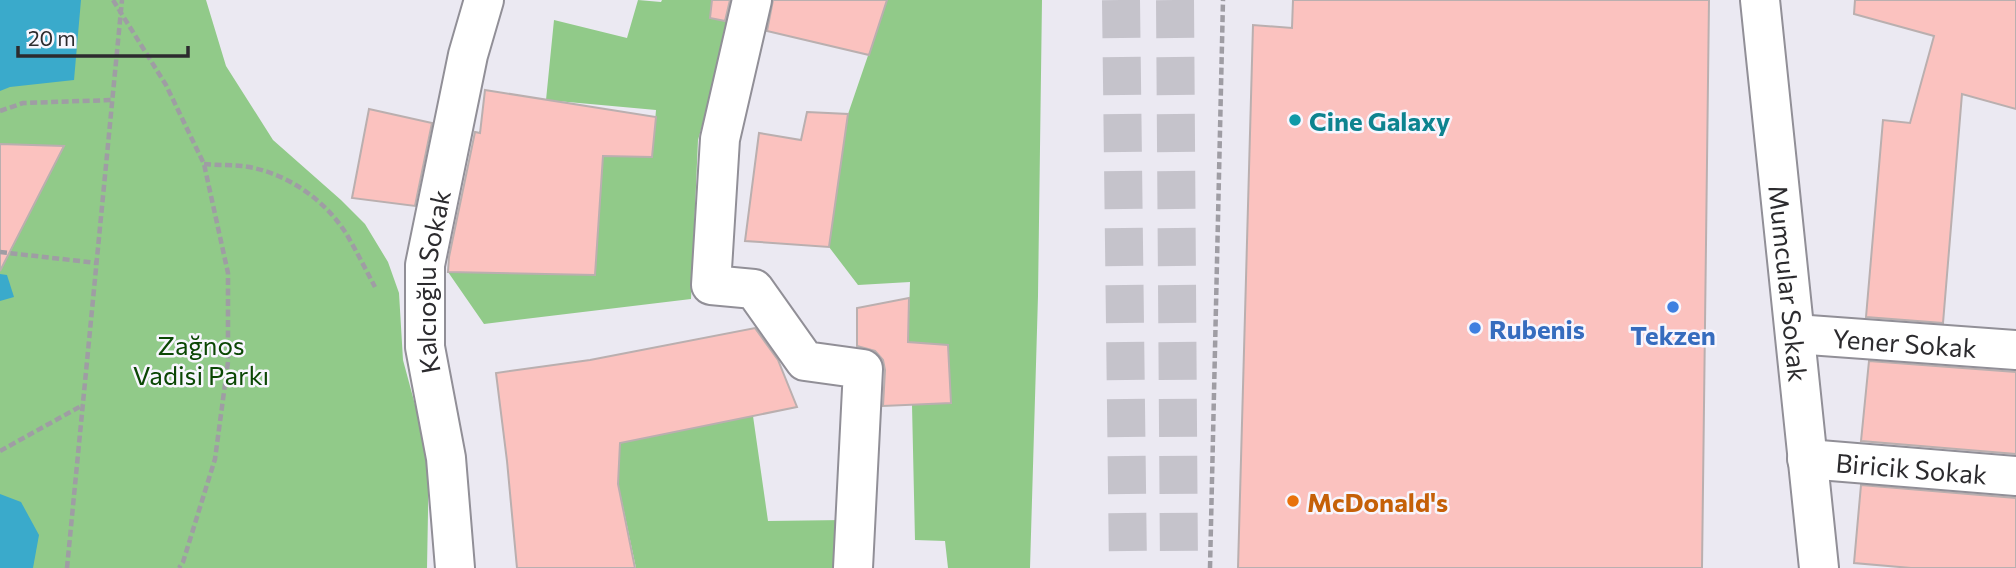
<svg xmlns="http://www.w3.org/2000/svg" width="2016" height="568" font-family="Commissioner,sans-serif">
  <rect width="100%" height="100%" fill="#ebe9f2"/>
  <!-- green -->
  <g fill="#91ca89">
    <path d="M 0,0 L 206,0 L 226,66 L 273,140 L 341,200 L 365,224 L 388,262 L 399,293 L 403,360 L 429,457 L 427,568 L 0,568 Z"/>
    <path d="M 638,0 L 661,2 L 662,0 L 738,0 L 698,140 L 691,299 L 484,324 L 448,272 L 595,275 L 603,156 L 652,157 L 656,110 L 546,100 L 554,20 L 627,38 Z"/>
    <path d="M 887,0 L 1042,0 L 1038,296 L 1030,568 L 948,568 L 945,541 L 915,540 L 912,405 L 951,403 L 948,345 L 908,342 L 910,282 L 858,285 L 829,247 L 848,114 Z"/>
    <path d="M 753,416 L 768,521 L 844,520 L 842,568 L 636,568 L 610,445 Z"/>
  </g>
  <!-- water -->
  <g fill="#3aaacb">
    <path d="M 0,0 L 81,0 L 74,80 L 10,87 L 0,91 Z"/>
    <path d="M 0,274 L 7,275 L 14,297 L 0,301 Z"/>
    <path d="M 0,494 L 21,502 L 39,535 L 33,568 L 0,568 Z"/>
  </g>
  <!-- building -->
  <g fill="#fbc2bf" stroke="#baafaf" stroke-width="2">
    <path d="M 712,0 L 730,0 L 725,21 L 710,18 Z"/>
    <path d="M 773,0 L 887,0 L 869,55 L 767,31 Z"/>
    <path d="M 1293,0 L 1709,0 L 1702,568 L 1238,568 L 1253,25 L 1292,28 Z"/>
    <path d="M 1855,0 L 2016,0 L 2016,109 L 1962,94 L 1943,323 L 1866,317 L 1883,120 L 1910,123 L 1934,36 L 1854,14 Z"/>
    <path d="M 485,90 L 656,117 L 652,157 L 603,156 L 595,275 L 448,272 L 449,257 L 475,132 L 480,133 Z"/>
    <path d="M 369,109 L 432,123 L 415,206 L 352,198 Z"/>
    <path d="M 807,112 L 848,114 L 829,247 L 745,241 L 759,133 L 801,140 Z"/>
    <path d="M 0,144 L 64,146 L 0,271 Z"/>
    <path d="M 909,298 L 908,342 L 948,345 L 951,403 L 883,406 L 885,370 L 883,360 L 875,351 L 857,346 L 857,308 Z"/>
    <path d="M 755,328 L 778,360 L 797,407 L 620,443 L 618,484 L 635,568 L 517,568 L 507,461 L 496,373 L 590,360 Z"/>
    <path d="M 1869,361 L 2016,372 L 2016,454 L 1861,441 Z"/>
    <path d="M 1861,485 L 2016,498 L 2016,568 L 1911,568 L 1854,563 Z"/>
  </g>
  <g fill="none" stroke-linecap="round" stroke-linejoin="round">
    <!-- major-tunnel -->
    <g stroke="#c5c3cb" stroke-width="38" stroke-dasharray="38 19" stroke-linecap="butt">
      <path d="M 1121,0 L 1128,568"/>
      <path d="M 1175,0 L 1179,568"/>
    </g>
    <defs>
      <g id="minor">
        <path d="M 752,0 L 720,139 L 711,285 L 754,289 L 805,361 L 863,369 L 853,568"/>
        <path id="s1" d="M 1760,0 L 1819,568"/>
        <path id="s2" d="M 1795,334 L 2016,350"/>
        <path id="s3" d="M 1807,459 L 2016,476"/>
        <path id="s4" d="M 455,568 L 446,458 L 425,347 L 425,265 L 468,55 L 484,0"/>
      </g>
    </defs>
    <!-- minor casing -->
    <use href="#minor" stroke="#918f97" stroke-width="42"/>
    <!-- path -->
    <g stroke="#9f9da4" stroke-width="4.5" stroke-dasharray="7 3.5" stroke-linecap="butt">
      <path d="M 113,0 L 166,85 L 204,164 L 228,273 L 228,362 L 215,459 L 183,562 L 179,568"/>
      <path d="M 0,111 L 23,103 L 112,100"/>
      <path d="M 204,164 C 217,165 230,165 242,166 C 284,171 325,199 347,235 C 357,252 366,270 375,287"/>
      <path d="M 0,252 L 97,263"/>
      <path d="M 0,451 L 83,405"/>
      <path d="M 67,568 L 122,0"/>
      <path d="M 1210,568 L 1223,0"/>
    </g>
    <!-- minor -->
    <use href="#minor" stroke="#fff" stroke-width="38"/>
  </g>
  <!-- markers -->
  <circle fill="#0f9aa8" stroke="#f8f6fe" stroke-width="2.5" cx="1295" cy="120" r="7"/>
  <g fill="#3f7fe0" stroke="#f8f6fe" stroke-width="2.5">
    <circle cx="1673" cy="307" r="7"/>
    <circle cx="1475" cy="328" r="7"/>
  </g>
  <circle fill="#e8710a" stroke="#f8f6fe" stroke-width="2.5" cx="1293" cy="501" r="7"/>
  <g text-anchor="middle" dominant-baseline="central" stroke-width="5" stroke-linejoin="round" paint-order="stroke">
    <!-- culture labels -->
    <g font-size="26" font-weight="bold" fill="#0d838f" stroke="#f8f6fe" text-anchor="start">
      <text x="1309" y="120">Cine Galaxy</text>
    </g>
    <!-- street labels -->
    <g font-size="26" fill="#2c2b2e" stroke="#f8f6fe">
      <text stroke="none"><textPath href="#s4" startOffset="289">Kalcıoğlu Sokak</textPath></text>
      <text stroke="none"><textPath href="#s1" startOffset="285">Mumcular Sokak</textPath></text>
      <text stroke="none"><textPath href="#s2" startOffset="110">Yener Sokak</textPath></text>
      <text stroke="none"><textPath href="#s3" startOffset="105">Biricik Sokak</textPath></text>
    </g>
    <!-- shop labels -->
    <g font-size="26" font-weight="bold" fill="#366cbe" stroke="#f8f6fe" text-anchor="start">
      <text x="1489" y="328">Rubenis</text>
      <text x="1673" y="334" text-anchor="middle">Tekzen</text>
    </g>
    <!-- park labels -->
    <g font-size="26" fill="#0b4704" stroke="#f8f6fe">
      <text x="201" y="344">Zağnos<tspan x="201" dy="30">Vadisi Parkı</tspan></text>
    </g>
    <!-- food labels -->
    <g font-size="26" font-weight="bold" fill="#c56008" stroke="#f8f6fe" text-anchor="start">
      <text x="1307" y="501">McDonald's</text>
    </g>
  </g>
  <!-- scale -->
  <path d="M18 46v10h170v-10" fill="none" stroke="#2c2b2e" stroke-width="3.5"/>
  <text x="28" y="46" font-size="21" fill="#2c2b2e" stroke="#f8f6fe" stroke-width="5" paint-order="stroke">20 m</text>
</svg>
